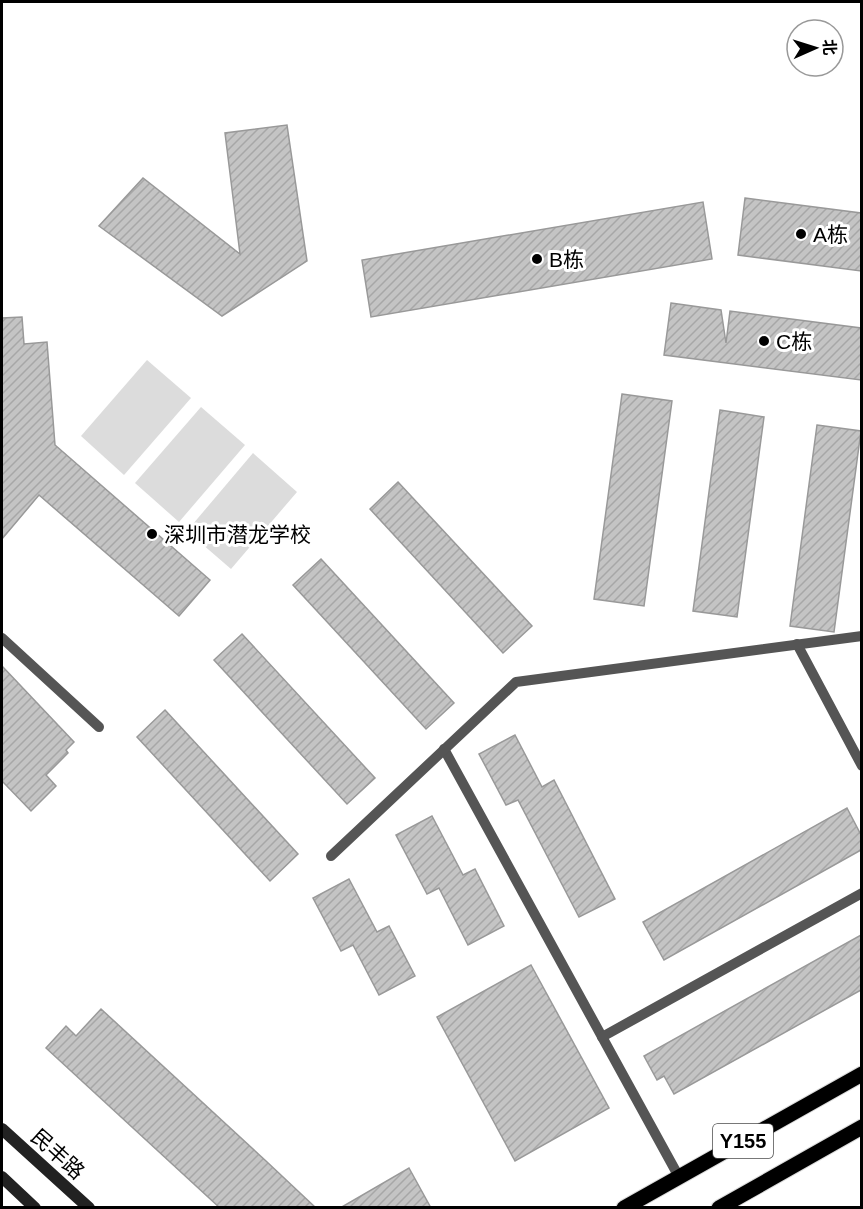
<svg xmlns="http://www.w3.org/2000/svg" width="863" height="1209" font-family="Helvetica,'Noto Sans SC',sans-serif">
  <defs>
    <pattern id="building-hatch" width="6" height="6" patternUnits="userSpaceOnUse" patternTransform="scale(1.5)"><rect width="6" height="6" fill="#c4c4c4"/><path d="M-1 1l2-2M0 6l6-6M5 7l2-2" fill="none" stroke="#a7a7a7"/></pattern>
  </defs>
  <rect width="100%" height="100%" fill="#fff"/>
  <!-- grass -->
  <g fill="#dcdcdc">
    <path d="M 147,360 L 191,398 L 124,475 L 81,436 Z"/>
    <path d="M 201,407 L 245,445 L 179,522 L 135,483 Z"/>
    <path d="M 253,453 L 297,492 L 231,569 L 187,531 Z"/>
  </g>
  <!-- building -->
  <g fill="url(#building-hatch)" stroke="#999" stroke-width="1.5">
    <path d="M 287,125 L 307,261 L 222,316 L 99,226 L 143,178 L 240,254 L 225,133 Z"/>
    <path d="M 745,198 L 861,213 L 861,271 L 738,255 Z"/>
    <path d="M 703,202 L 712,259 L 371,317 L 362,260 Z"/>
    <path d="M 671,303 L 721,310 L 726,343 L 730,311 L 861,328 L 861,380 L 664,355 Z"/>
    <path d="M 22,317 L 24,344 L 47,342 L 55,445 L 210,580 L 179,616 L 39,495 L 2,539 L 2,318 Z"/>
    <path d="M 622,394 L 672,401 L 644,606 L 594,599 Z"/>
    <path d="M 720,410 L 764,417 L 737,617 L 693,611 Z"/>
    <path d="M 817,425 L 861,431 L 834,632 L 790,626 Z"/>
    <path d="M 398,482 L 532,626 L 503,653 L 370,509 Z"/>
    <path d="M 321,559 L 454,703 L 426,729 L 293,585 Z"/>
    <path d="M 242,634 L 375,778 L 347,804 L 214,660 Z"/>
    <path d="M 2,666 L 74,742 L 66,750 L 68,753 L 46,775 L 56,786 L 31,811 L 2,781 Z"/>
    <path d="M 165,710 L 298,854 L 270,881 L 137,737 Z"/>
    <path d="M 515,735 L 542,787 L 554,780 L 615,899 L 579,917 L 518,800 L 506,805 L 479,754 Z"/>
    <path d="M 847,808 L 861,835 L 861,850 L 664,960 L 643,922 Z"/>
    <path d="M 432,816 L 463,875 L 475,869 L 504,926 L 468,945 L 439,888 L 427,894 L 396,835 Z"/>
    <path d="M 349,879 L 377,932 L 389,926 L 415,976 L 379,995 L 353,945 L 341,951 L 313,898 Z"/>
    <path d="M 861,935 L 861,990 L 674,1094 L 664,1076 L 657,1080 L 644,1056 Z"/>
    <path d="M 531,965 L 609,1108 L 515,1161 L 437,1017 Z"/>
    <path d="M 101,1009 L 266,1161 L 316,1208 L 220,1208 L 46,1048 L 66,1026 L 76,1036 Z"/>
    <path d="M 409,1168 L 431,1208 L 340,1208 Z"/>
  </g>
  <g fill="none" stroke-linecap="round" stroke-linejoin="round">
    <defs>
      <g id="primary">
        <path d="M 624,1208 L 862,1074"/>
        <path d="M 719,1208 L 862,1127"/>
      </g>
    </defs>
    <!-- primary casing -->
    <use href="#primary" stroke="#dbdbdb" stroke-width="17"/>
    <!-- service -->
    <g stroke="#555" stroke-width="10">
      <path d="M 2,638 L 99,727"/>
      <path d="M 797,644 L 862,766"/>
      <path d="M 444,749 L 679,1177"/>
      <path d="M 331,856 L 516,682 L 862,636"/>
      <path d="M 602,1037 L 862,893"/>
    </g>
    <!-- secondary -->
    <g stroke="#222" stroke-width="12">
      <path d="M 2,1129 L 89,1208"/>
      <path d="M 2,1177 L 35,1208"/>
    </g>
    <!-- primary -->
    <use href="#primary" stroke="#000" stroke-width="15"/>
  </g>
  <!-- markers -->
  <g fill="#000" stroke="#fff" stroke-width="2">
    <circle cx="801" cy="234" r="6"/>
    <circle cx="537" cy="259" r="6"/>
    <circle cx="764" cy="341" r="6"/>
    <circle cx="152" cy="534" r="6"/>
  </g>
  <g text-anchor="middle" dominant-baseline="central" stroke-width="6" stroke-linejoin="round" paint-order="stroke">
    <!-- shield labels -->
    <rect fill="#fff" stroke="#4c4c4c" stroke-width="1.5" x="713" y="1124" width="60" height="34" rx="4.5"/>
    <g font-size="20" font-weight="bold" fill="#000">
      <text x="743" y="1141">Y155</text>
    </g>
    <!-- poi labels -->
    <g font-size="21" fill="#000" stroke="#fff" text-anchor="start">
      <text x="813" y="234">A栋</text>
      <text x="549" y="259">B栋</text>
      <text x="776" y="341">C栋</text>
      <text x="164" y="534">深圳市潜龙学校</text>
    </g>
    <!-- street labels -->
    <g font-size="21" fill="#000" stroke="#fff">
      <text transform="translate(58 1154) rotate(42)">民丰路</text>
    </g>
  </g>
  <!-- border -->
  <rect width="863" height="1209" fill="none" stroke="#000000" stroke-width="6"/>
  <!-- north arrow -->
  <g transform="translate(815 48) rotate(87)"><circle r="28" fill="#ffffff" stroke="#999999" stroke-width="1.5"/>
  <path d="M0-4.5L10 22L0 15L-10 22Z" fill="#000000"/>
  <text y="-9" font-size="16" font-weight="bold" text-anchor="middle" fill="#000000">北</text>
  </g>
</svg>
